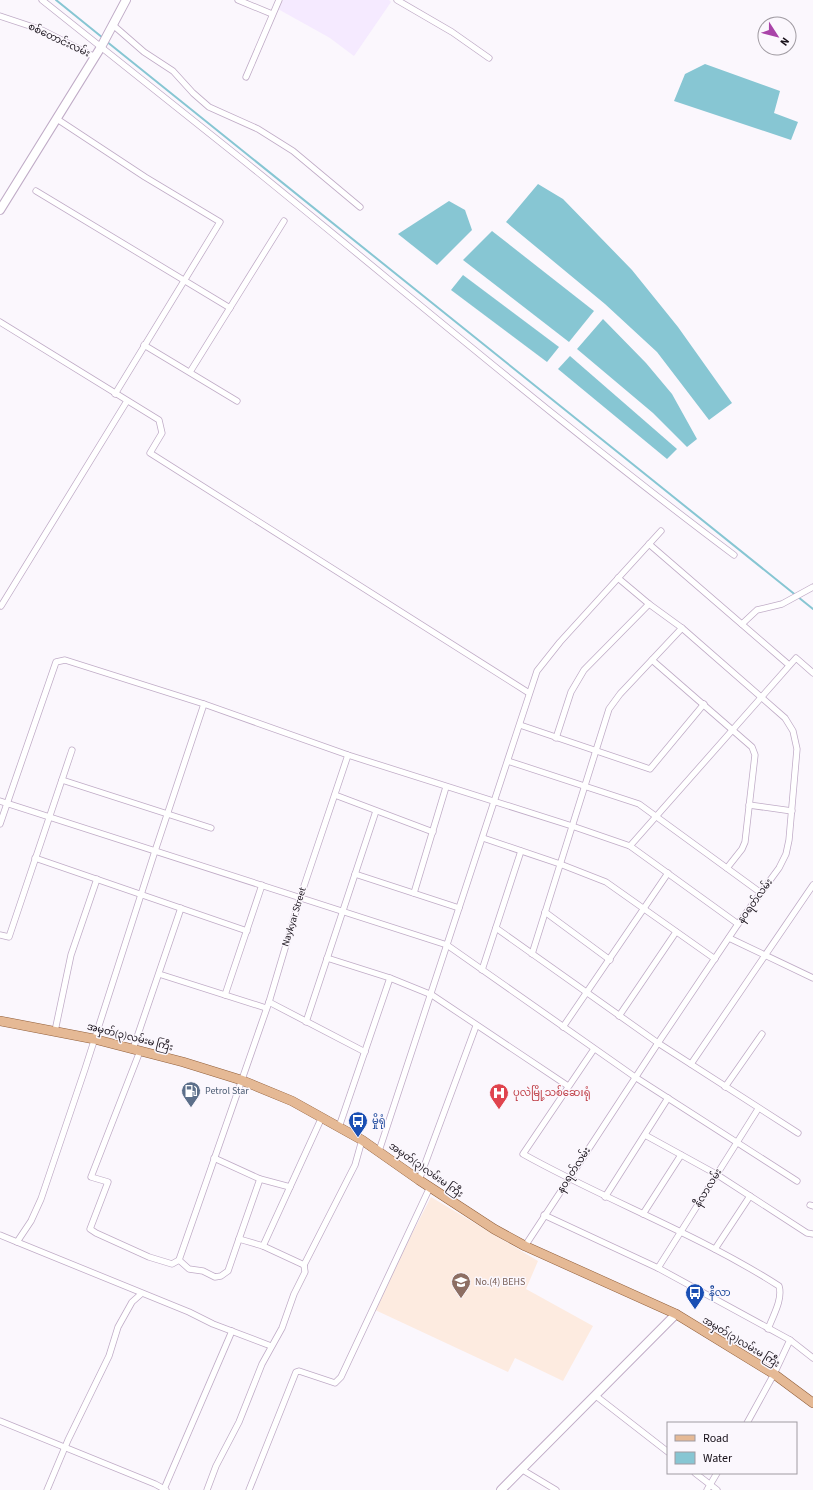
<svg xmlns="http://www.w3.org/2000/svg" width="813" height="1490" font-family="'Source Sans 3','Noto Sans Myanmar',sans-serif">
  <rect width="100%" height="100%" fill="#fbf7fd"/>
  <!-- industrial -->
  <path fill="#f5eaff" d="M 283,0 L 389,0 L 391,2 L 354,56 L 330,38 L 278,9 Z"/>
  <!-- education -->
  <path fill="#fdebe0" d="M 431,1197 L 538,1261 L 526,1289 L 593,1326 L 563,1381 L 515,1358 L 508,1372 L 373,1309 Z"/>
  <!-- water -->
  <g fill="#87c6d3">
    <path d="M 705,64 L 780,91 L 774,113 L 798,122 L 791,140 L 674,101 L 685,74 Z"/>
    <path d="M 538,184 L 563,199 L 632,270 L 678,327 L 732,403 L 709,420 L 657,352 L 605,304 L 506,222 Z"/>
    <path d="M 449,201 L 465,210 L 472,230 L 437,265 L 398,234 Z"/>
    <path d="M 492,231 L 594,311 L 569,342 L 463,260 Z"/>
    <path d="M 463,275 L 559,347 L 547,362 L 451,290 Z"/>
    <path d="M 603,319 L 646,363 L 672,394 L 697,439 L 687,447 L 653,413 L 577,349 Z"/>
    <path d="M 570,356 L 677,449 L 667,459 L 558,369 Z"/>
  </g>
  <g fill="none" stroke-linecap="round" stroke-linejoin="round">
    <!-- stream -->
    <g stroke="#87c6d3" stroke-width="2">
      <path d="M 56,0 L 103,38"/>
      <path d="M 106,41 L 813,609"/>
    </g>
    <defs>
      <g id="street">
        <path d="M 42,0 C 109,54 177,107 244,161 C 407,293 566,429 734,555"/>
        <path d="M 238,0 L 272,14"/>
        <path d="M 397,0 L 452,32 L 489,58"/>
        <path d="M 0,16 L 42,30 L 95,57"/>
        <path d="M 113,25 L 144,52 L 173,71 L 193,93 L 209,107 L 258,129 L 293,151 L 360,207"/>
        <path d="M 246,77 L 279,0"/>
        <path d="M 57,119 L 145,177 L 220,222 L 115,394"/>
        <path d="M 36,191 L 230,308"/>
        <path d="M 0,322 L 159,420 L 162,433 L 150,453 L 529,693"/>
        <path d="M 144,345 L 237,401"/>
        <path d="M 190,372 L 284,221"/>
        <path d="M 649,544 L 789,665"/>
        <path d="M 1,606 L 127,401"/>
        <path d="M 742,624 L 757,610 L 782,604 L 813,587"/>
        <path d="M 652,660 L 752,747 L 755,755 L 745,842 L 742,849 L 727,868"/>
        <path d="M 520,725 L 650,769 L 704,704"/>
        <path d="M 556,738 L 571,692 L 584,670 L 649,604"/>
        <path d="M 508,761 L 639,804 L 761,893"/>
        <path d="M 62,780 L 211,828"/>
        <path d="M 335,795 L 433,832"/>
        <path d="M 0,801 L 447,945 L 635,1077 L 797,1181"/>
        <path d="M 749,805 L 792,811"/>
        <path d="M 0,824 L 56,662 L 65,660 L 204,704 L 348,755 L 572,826 L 630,846 L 738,924"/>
        <path d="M 483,838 L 560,864 L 606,882 L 715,959"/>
        <path d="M 630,846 L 796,658 L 813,673"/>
        <path d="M 35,858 L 247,931"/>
        <path d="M 355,874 L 459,908"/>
        <path d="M 414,893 L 446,787"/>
        <path d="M 545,912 L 610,960"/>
        <path d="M 496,928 L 658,1043 L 798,1133"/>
        <path d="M 0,935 L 9,937 L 72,750"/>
        <path d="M 729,938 L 813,978"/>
        <path d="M 532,954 L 609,709 L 620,694 L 682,628"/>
        <path d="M 327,958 L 390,978 L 432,995 L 568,1086"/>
        <path d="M 482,970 L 521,851"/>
        <path d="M 159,974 L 266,1008"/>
        <path d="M 225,995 L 262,885"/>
        <path d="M 269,1002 L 365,1052"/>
        <path d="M 619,1016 L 676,932"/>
        <path d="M 306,1022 L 376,811"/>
        <path d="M 563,1027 L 668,873"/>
        <path d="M 55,1031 L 71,955 L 97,879"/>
        <path d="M 133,1049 L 181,908"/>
        <path d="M 594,1049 L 523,1154 C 607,1201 698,1234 779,1286 C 783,1299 773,1316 768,1329"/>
        <path d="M 140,1051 L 91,1177 L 108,1182 L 90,1229 L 96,1233 L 149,1257 L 172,1264 L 179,1260 L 269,1002 L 300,898 L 348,755"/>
        <path d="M 691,1064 L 813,885"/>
        <path d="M 725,1087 L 762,1034"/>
        <path d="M 339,1127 L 390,978"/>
        <path d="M 645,1135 L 716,1174 L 807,1233 L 813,1234"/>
        <path d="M 379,1151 L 537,671 L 560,642 L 661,531"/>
        <path d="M 214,1158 L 260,1179 L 290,1187"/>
        <path d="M 419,1180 L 476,1026"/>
        <path d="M 605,1197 L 668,1098"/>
        <path d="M 810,1205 L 813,1206"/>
        <path d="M 643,1214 L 681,1155"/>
        <path d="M 544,1215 L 658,1268 L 790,1340 L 813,1358"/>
        <path d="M 0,1235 L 17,1242 L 31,1221 L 41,1199 L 85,1069 L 155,851 L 204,704"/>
        <path d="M 239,1239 L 260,1179"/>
        <path d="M 17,1242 L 189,1312 L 213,1324 L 271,1346"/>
        <path d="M 263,1246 L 322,1117"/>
        <path d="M 525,1246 L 658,1043 L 738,924 L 779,868 L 786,854 L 789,840 L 797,749 L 793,731 L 785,718 L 682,628 L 649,604 L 618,578"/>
        <path d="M 715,1249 L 750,1196"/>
        <path d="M 179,1260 L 189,1269 L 203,1271 L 215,1277 L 221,1276 L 228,1271 L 239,1239 L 263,1246 L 304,1265"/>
        <path d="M 658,1268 L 758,1109"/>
        <path d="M 596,1396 L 668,1452"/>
        <path d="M 0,1421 L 155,1484 L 166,1490"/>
        <path d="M 747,1423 L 774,1374 L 790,1340"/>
        <path d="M 521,1469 L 556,1490"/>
        <path d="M 695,1473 L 717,1490"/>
        <path d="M 164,1489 L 232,1331"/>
        <path d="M 47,1490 L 68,1440 L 109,1356 L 118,1327 L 132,1302 L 141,1294"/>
        <path d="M 207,1490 L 216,1466 L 239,1422 L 262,1364 L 282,1328 L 294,1294 L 305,1272 L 304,1265 L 355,1165 L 362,1140"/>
        <path d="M 249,1490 L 296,1372 L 299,1371 L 335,1383 L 341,1377 L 430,1187"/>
        <path d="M 707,1490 L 717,1473"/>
      </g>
      <g id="secondary">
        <path d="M 0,210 L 101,47 L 126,0"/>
        <path d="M 501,1490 L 676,1314"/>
      </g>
      <path id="primary" d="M 0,1021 L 94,1039 L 183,1062 L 241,1080 L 292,1101 L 362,1140 L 419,1180 L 494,1229 L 525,1246 L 676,1314 L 774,1374 L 813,1403"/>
    </defs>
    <!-- street casing -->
    <use href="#street" stroke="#c0acc7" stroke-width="7"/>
    <!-- secondary casing -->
    <use href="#secondary" stroke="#c0acc7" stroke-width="10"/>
    <!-- primary casing -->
    <use href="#primary" stroke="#92603c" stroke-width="10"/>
    <!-- street -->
    <use href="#street" stroke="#fff" stroke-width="5.5"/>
    <!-- secondary -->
    <use href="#secondary" stroke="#fff" stroke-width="8"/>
    <!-- primary -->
    <use href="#primary" stroke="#e5b995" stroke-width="9"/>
  </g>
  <!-- icons -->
  <defs>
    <symbol id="fuel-pin" viewBox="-11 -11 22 30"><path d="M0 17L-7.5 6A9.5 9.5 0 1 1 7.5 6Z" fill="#5c6f8a" stroke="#fbf7fd"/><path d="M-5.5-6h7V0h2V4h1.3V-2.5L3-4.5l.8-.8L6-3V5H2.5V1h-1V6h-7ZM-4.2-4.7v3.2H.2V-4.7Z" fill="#fff"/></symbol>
    <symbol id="hospital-pin" viewBox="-11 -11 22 30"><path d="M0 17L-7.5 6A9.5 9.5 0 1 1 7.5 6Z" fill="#e0444e" stroke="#fbf7fd"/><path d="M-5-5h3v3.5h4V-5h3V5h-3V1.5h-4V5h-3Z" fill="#fff"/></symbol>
    <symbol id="bus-pin" viewBox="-11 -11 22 30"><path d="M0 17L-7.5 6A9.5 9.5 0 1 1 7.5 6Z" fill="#1a4fb4" stroke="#fbf7fd"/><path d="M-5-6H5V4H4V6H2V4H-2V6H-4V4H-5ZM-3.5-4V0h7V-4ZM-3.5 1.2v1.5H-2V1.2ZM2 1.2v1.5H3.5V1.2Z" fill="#fff"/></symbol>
    <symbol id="school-pin" viewBox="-11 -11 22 30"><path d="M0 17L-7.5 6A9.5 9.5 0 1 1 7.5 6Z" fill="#8d6e63" stroke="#fbf7fd"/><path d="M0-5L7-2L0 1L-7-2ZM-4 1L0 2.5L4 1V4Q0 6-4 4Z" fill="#fff"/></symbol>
  </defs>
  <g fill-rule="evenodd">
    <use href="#fuel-pin" x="180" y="1080" width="22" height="30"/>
    <use href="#hospital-pin" x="488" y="1082" width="22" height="30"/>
    <use href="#bus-pin" x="347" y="1110" width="22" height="30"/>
    <use href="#school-pin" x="450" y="1271" width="22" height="30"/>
    <use href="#bus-pin" x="684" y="1282" width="22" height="30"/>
  </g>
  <g text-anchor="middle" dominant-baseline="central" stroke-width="3" stroke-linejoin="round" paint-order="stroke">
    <!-- street labels -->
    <g font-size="10" fill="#18111a" stroke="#fbf7fd">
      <text transform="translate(59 40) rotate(25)">စစ်တောင်းလမ်း</text>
      <text transform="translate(755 901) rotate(-54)">နဝရတ်လမ်း</text>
      <text transform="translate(294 917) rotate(-73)">Naykyar Street</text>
      <text transform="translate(130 1037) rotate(14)">အမှတ်(၃)လမ်းမ ကြီး</text>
      <text transform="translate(426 1170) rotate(35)">အမှတ်(၃)လမ်းမ ကြီး</text>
      <text transform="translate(574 1170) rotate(-57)">နဝရတ်လမ်း</text>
      <text transform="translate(708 1188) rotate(-58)">နီလာလမ်း</text>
      <text transform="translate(741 1342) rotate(31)">အမှတ်(၃)လမ်းမ ကြီး</text>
    </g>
    <!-- service labels -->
    <g font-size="10" fill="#4e5e75" stroke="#fbf7fd" text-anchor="start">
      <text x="205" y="1091">Petrol Star</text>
    </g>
    <!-- health labels -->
    <g font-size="10" fill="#be3a42" stroke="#fbf7fd" text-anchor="start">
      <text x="513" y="1093">ပုလဲမြို့သစ်ဆေးရုံ</text>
    </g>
    <!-- transit labels -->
    <g font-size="10" fill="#164399" stroke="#fbf7fd" text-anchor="start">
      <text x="372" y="1121">မှိုရုံ</text>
      <text x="709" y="1293">နီလာ</text>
    </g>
    <!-- education labels -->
    <g font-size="10" fill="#785e54" stroke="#fbf7fd" text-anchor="start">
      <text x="475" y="1282">No.(4) BEHS</text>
    </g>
  </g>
  <!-- legend -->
  <rect x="667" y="1422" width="130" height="52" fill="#fbf7fd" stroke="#a09ba2"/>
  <rect x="675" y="1435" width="20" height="6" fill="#e5b995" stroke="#a09ba2"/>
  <text x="703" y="1442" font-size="12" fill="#18111a">Road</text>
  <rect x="675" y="1452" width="20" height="12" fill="#87c6d3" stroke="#a09ba2"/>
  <text x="703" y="1462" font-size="12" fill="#18111a">Water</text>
  <!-- north arrow -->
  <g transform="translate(777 36) rotate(126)"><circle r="19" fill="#fbf7fd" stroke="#a09ba2"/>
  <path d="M0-3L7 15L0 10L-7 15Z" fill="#a943a8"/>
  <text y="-6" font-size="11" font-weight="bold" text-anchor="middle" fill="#18111a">N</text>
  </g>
</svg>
